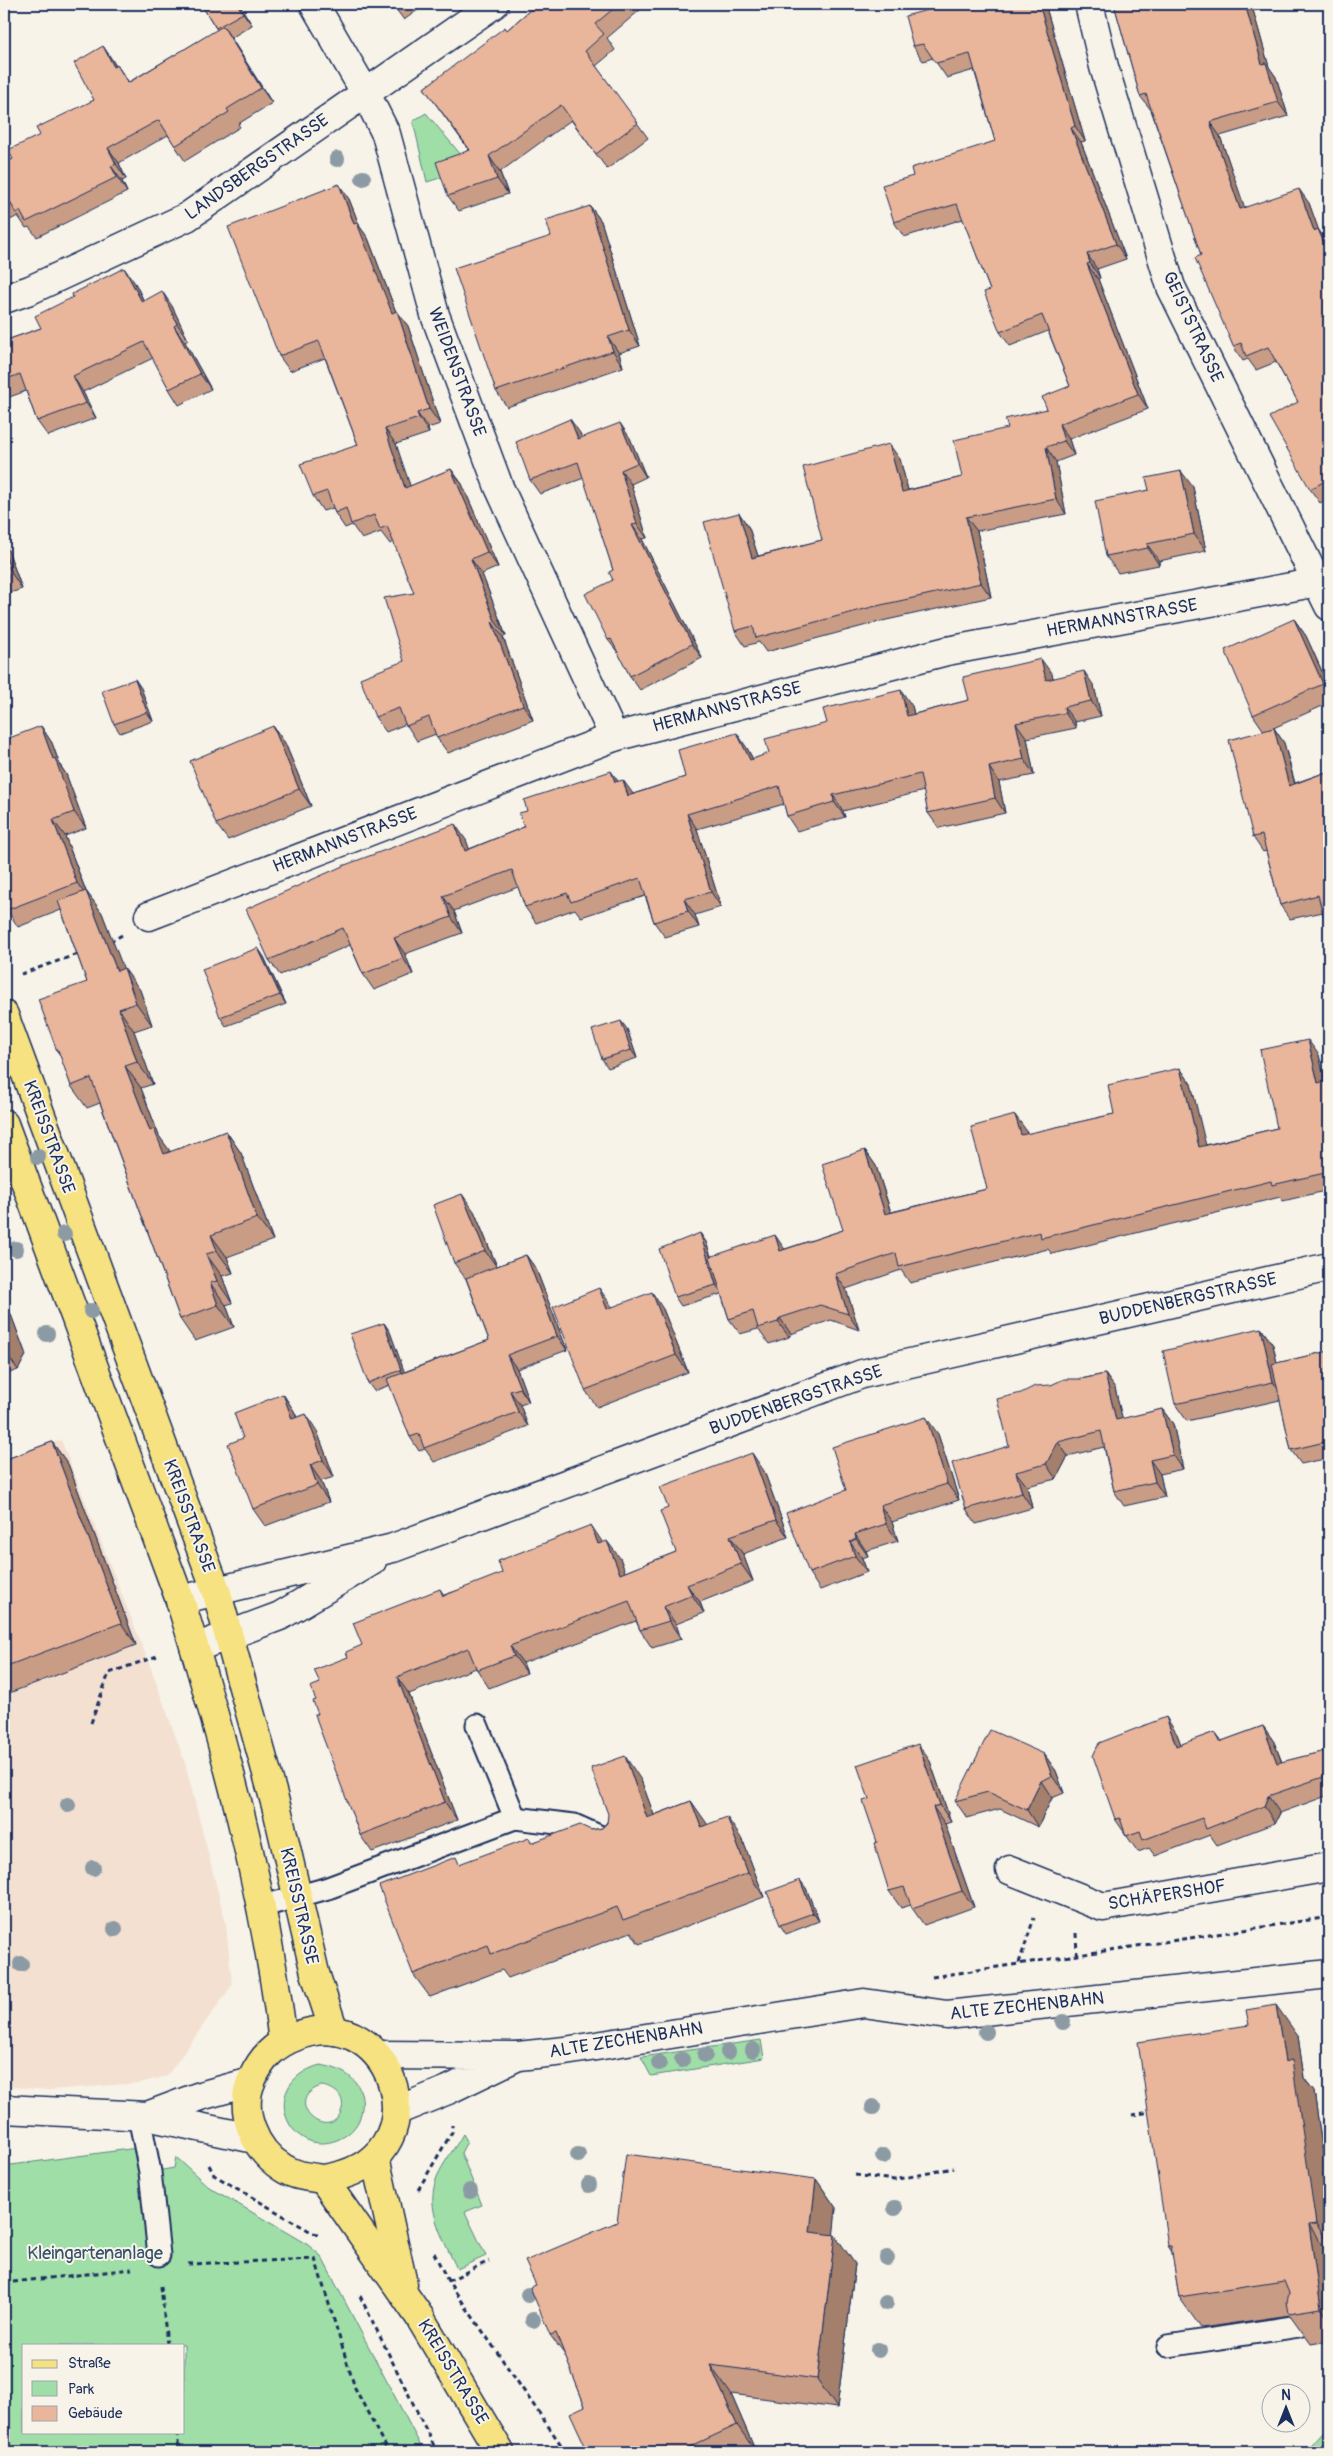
<svg xmlns="http://www.w3.org/2000/svg" width="1333" height="2456" font-family="Pangolin,sans-serif">
  <rect width="100%" height="100%" fill="#f7f3e8"/>
  <filter id="ink" filterUnits="userSpaceOnUse"><feTurbulence type="fractalNoise" baseFrequency=".02" numOctaves="2"/><feDisplacementMap in="SourceGraphic" scale="10" xChannelSelector="R" yChannelSelector="G"/><feConvolveMatrix kernelMatrix="1 2 1 2 8 2 1 2 1" color-interpolation-filters="sRGB"/></filter>
  <g filter="url(#ink)">
    <!-- built -->
    <path fill="#f3e0d1" d="M 61,1440 L 152,1671 L 185,1763 L 226,1924 L 232,1985 L 167,2076 L 140,2083 L 48,2090 L 4,2086 L 4,1461 Z"/>
    <!-- green -->
    <g fill="#9fdea7" stroke="#5d8682" fill-rule="evenodd">
      <path d="M 426,113 L 472,168 L 427,182 L 413,121 Z"/>
      <path d="M 761,2040 L 764,2058 L 651,2076 L 641,2057 Z"/>
      <path d="M 320,2065 C 350,2069 371,2088 359,2120 C 355,2129 347,2136 337,2140 C 288,2159 256,2083 320,2065 ZM 321,2086 C 334,2087 347,2097 341,2112 C 327,2144 280,2100 321,2086 Z"/>
      <path d="M 463,2134 L 467,2141 L 461,2153 L 482,2205 L 465,2212 L 486,2256 L 457,2269 C 444,2240 424,2209 437,2177 C 443,2163 455,2148 463,2134 Z"/>
      <path d="M 137,2148 L 157,2171 L 174,2168 L 176,2157 L 209,2187 L 308,2245 L 321,2256 L 424,2452 L 4,2452 L 4,2166 ZM 24,2345 L 184,2345 L 184,2432 L 24,2432 Z"/>
      <path d="M 1329,2425 L 1329,2452 L 1305,2452 Z"/>
    </g>
    <g fill="none" stroke-linecap="round" stroke-linejoin="round">
      <defs>
        <g id="lane">
          <path d="M 515,1818 L 574,1825 L 601,1837"/>
          <path d="M 260,1907 L 328,1888 L 515,1818 L 477,1725"/>
          <path d="M 139,2116 L 150,2172 L 159,2255"/>
          <path d="M 1168,2346 L 1299,2326"/>
        </g>
        <g id="street">
          <path d="M 314,4 L 365,92 L 386,134 L 435,315 L 499,487 L 614,737"/>
          <path d="M 1089,4 L 1104,67 L 1171,287 L 1329,606"/>
          <path d="M 4,299 L 30,290 L 187,217 L 494,4"/>
          <path d="M 149,916 L 614,737 L 947,651 L 1329,580"/>
          <path d="M 180,1600 L 393,1548 L 862,1374 L 1329,1267"/>
          <path d="M 195,1648 L 280,1616 L 372,1561"/>
          <path d="M 1010,1870 L 1103,1907 L 1329,1867"/>
          <path d="M 378,2055 L 518,2056 L 448,2090 L 396,2111"/>
          <path d="M 518,2056 L 565,2051 L 864,2003 L 947,2015 L 1329,1974"/>
          <path d="M 4,2109 L 147,2116 L 255,2139"/>
          <path d="M 147,2116 L 200,2096 L 251,2082"/>
        </g>
        <g id="primary">
          <path d="M 4,1015 L 216,1590 L 278,1813 L 315,1973 L 334,2031"/>
          <path d="M 4,1124 L 180,1600 C 224,1742 265,1893 283,2042"/>
          <path d="M 375,2157 L 403,2284"/>
          <path d="M 323,2179 C 448,2162 394,1998 297,2036 C 275,2044 262,2057 252,2079 C 238,2111 254,2150 283,2168 C 295,2176 309,2177 323,2179 L 419,2316 L 500,2452"/>
        </g>
      </defs>
      <!-- lane casing -->
      <use href="#lane" stroke="#1b2f5e" stroke-width="25"/>
      <!-- street casing -->
      <use href="#street" stroke="#1b2f5e" stroke-width="31"/>
      <!-- primary casing -->
      <use href="#primary" stroke="#1b2f5e" stroke-width="31"/>
      <!-- path -->
      <g stroke="#1b2f5e" stroke-width="3" stroke-dasharray="5 4" stroke-linecap="butt">
        <path d="M 110,942 L 122,935"/>
        <path d="M 21,974 L 81,953"/>
        <path d="M 91,1723 L 109,1673 L 160,1655"/>
        <path d="M 1076,1933 L 1077,1955"/>
        <path d="M 1019,1963 L 1034,1918"/>
        <path d="M 932,1977 L 1329,1917"/>
        <path d="M 1132,2115 L 1151,2112"/>
        <path d="M 209,2165 L 214,2175 L 313,2233 L 318,2234"/>
        <path d="M 855,2175 L 894,2180 L 954,2168"/>
        <path d="M 418,2190 L 452,2132 L 452,2125"/>
        <path d="M 434,2253 L 448,2281 L 566,2452"/>
        <path d="M 188,2264 L 315,2259 L 355,2388 L 388,2452"/>
        <path d="M 448,2281 L 489,2261"/>
        <path d="M 4,2283 L 132,2269"/>
        <path d="M 161,2286 L 167,2345"/>
        <path d="M 360,2296 L 437,2452"/>
        <path d="M 177,2432 L 179,2452"/>
      </g>
      <!-- lane -->
      <use href="#lane" stroke="#f7f3e8" stroke-width="21"/>
      <!-- street -->
      <use href="#street" stroke="#f7f3e8" stroke-width="28"/>
      <!-- primary -->
      <use href="#primary" stroke="#f7e281" stroke-width="28"/>
    </g>
    <!-- trees -->
    <g fill="#8c9aa4">
      <circle cx="337" cy="159" r="8"/>
      <circle cx="363" cy="178" r="8"/>
      <circle cx="38" cy="1157" r="8"/>
      <circle cx="64" cy="1234" r="8"/>
      <circle cx="16" cy="1249" r="8"/>
      <circle cx="91" cy="1311" r="8"/>
      <circle cx="47" cy="1334" r="8"/>
      <circle cx="68" cy="1805" r="8"/>
      <circle cx="93" cy="1868" r="8"/>
      <circle cx="115" cy="1929" r="8"/>
      <circle cx="21" cy="1964" r="8"/>
      <circle cx="1063" cy="2022" r="8"/>
      <circle cx="986" cy="2032" r="8"/>
      <circle cx="753" cy="2050" r="8"/>
      <circle cx="728" cy="2052" r="8"/>
      <circle cx="705" cy="2055" r="8"/>
      <circle cx="682" cy="2060" r="8"/>
      <circle cx="659" cy="2063" r="8"/>
      <circle cx="873" cy="2107" r="8"/>
      <circle cx="578" cy="2155" r="8"/>
      <circle cx="883" cy="2156" r="8"/>
      <circle cx="589" cy="2185" r="8"/>
      <circle cx="470" cy="2191" r="8"/>
      <circle cx="895" cy="2208" r="8"/>
      <circle cx="887" cy="2258" r="8"/>
      <circle cx="528" cy="2295" r="8"/>
      <circle cx="886" cy="2303" r="8"/>
      <circle cx="533" cy="2320" r="8"/>
      <circle cx="878" cy="2350" r="8"/>
    </g>
    <!-- wall -->
    <g fill="#c89c85" stroke="#1b2f5e">
      <path d="M 201,4 L 239,4 L 252,25 L 231,38 L 272,103 L 238,124 L 240,127 L 185,161 L 168,135 L 119,163 L 126,179 L 122,181 L 127,192 L 37,237 L 29,227 L 26,228 L 18,216 L 4,223 L 4,164 L 13,159 L 40,135 L 94,100 L 103,46 L 116,66 L 129,82 L 217,30 Z"/>
      <path d="M 392,4 L 426,4 L 404,20 Z"/>
      <path d="M 537,4 L 647,4 L 607,38 L 615,50 L 596,66 L 648,138 L 607,169 L 571,120 L 500,172 L 508,194 L 459,211 L 448,196 L 469,150 L 424,88 L 507,30 Z"/>
      <path d="M 950,4 L 1045,4 L 1085,141 L 1081,142 L 1126,259 L 1097,269 L 1100,278 L 1098,279 L 1148,409 L 1069,439 L 1074,455 L 1056,462 L 1066,514 L 977,531 L 991,597 L 882,621 L 766,652 L 759,642 L 745,646 L 735,631 L 739,513 L 749,528 L 758,556 L 822,540 L 900,459 L 908,490 L 962,477 L 1008,428 L 1047,409 L 1070,386 L 1048,331 L 1010,346 L 1000,332 L 990,290 L 963,219 L 904,237 L 894,222 L 913,176 L 995,141 L 974,70 L 947,78 L 933,58 L 923,61 L 913,46 Z"/>
      <path d="M 1114,4 L 1265,4 L 1266,6 L 1253,10 L 1269,67 L 1276,77 L 1288,116 L 1220,136 L 1244,207 L 1309,203 L 1318,229 L 1329,245 L 1329,498 L 1320,503 L 1310,489 L 1298,402 L 1276,362 L 1256,370 L 1248,359 L 1243,361 L 1233,346 L 1151,110 L 1140,96 Z"/>
      <path d="M 349,199 L 360,227 L 368,238 L 396,312 L 408,326 L 440,424 L 428,428 L 429,433 L 396,444 L 405,473 L 410,486 L 451,469 L 462,484 L 498,567 L 482,574 L 506,636 L 503,637 L 533,720 L 448,753 L 437,738 L 436,734 L 417,741 L 406,724 L 386,732 L 375,717 L 404,661 L 414,593 L 394,542 L 390,544 L 381,532 L 362,539 L 352,525 L 345,528 L 335,513 L 333,508 L 323,511 L 313,496 L 358,445 L 325,358 L 290,371 L 279,356 Z"/>
      <path d="M 590,206 L 601,221 L 640,346 L 619,353 L 623,367 L 507,407 L 496,391 L 551,236 Z"/>
      <path d="M 135,283 L 144,301 L 172,306 L 188,340 L 185,342 L 211,389 L 179,405 L 169,389 L 153,358 L 83,392 L 96,418 L 48,436 L 37,421 L 26,391 L 4,399 L 4,341 L 41,328 Z"/>
      <path d="M 580,433 L 582,438 L 630,438 L 646,477 L 631,484 L 647,538 L 642,539 L 702,658 L 640,690 L 630,676 L 619,654 L 608,640 L 613,570 L 584,478 L 540,494 L 530,480 Z"/>
      <path d="M 1193,487 L 1206,551 L 1159,561 L 1159,565 L 1118,573 L 1106,556 L 1149,490 Z"/>
      <path d="M 4,539 L 22,589 L 4,595 Z"/>
      <path d="M 1294,619 L 1306,636 L 1329,687 L 1329,703 L 1269,730 L 1274,728 L 1284,743 L 1295,783 L 1329,771 L 1329,934 L 1323,912 L 1290,919 L 1280,905 L 1266,851 L 1263,852 L 1253,837 L 1264,731 L 1253,715 Z"/>
      <path d="M 1052,674 L 1053,678 L 1094,686 L 1101,716 L 1075,722 L 1076,728 L 1027,738 L 1034,775 L 999,782 L 1005,813 L 939,828 L 928,813 L 924,791 L 843,811 L 845,817 L 797,831 L 787,816 L 784,804 L 697,829 L 721,907 L 695,915 L 699,927 L 665,937 L 654,922 L 645,896 L 581,917 L 575,909 L 536,923 L 525,907 L 518,887 L 454,911 L 462,933 L 405,954 L 413,974 L 374,990 L 363,974 L 350,945 L 280,975 L 269,960 L 466,840 L 469,849 L 524,827 L 527,811 L 618,781 L 633,794 L 685,777 L 747,748 L 753,759 L 912,706 L 914,714 L 969,700 Z"/>
      <path d="M 141,688 L 153,721 L 120,733 L 114,724 Z"/>
      <path d="M 41,726 L 52,743 L 60,765 L 66,774 L 86,828 L 65,836 L 86,891 L 102,913 L 123,969 L 140,990 L 152,1025 L 134,1031 L 153,1084 L 141,1088 L 159,1136 L 170,1152 L 226,1131 L 241,1153 L 273,1240 L 227,1257 L 233,1273 L 222,1276 L 232,1303 L 226,1305 L 234,1327 L 195,1341 L 180,1319 L 100,1103 L 87,1108 L 71,1086 L 61,1056 L 57,1051 L 87,982 L 61,910 L 18,927 L 7,910 Z"/>
      <path d="M 273,726 L 285,743 L 311,806 L 228,840 L 216,824 Z"/>
      <path d="M 258,948 L 264,957 L 286,1004 L 226,1026 L 220,1017 Z"/>
      <path d="M 627,1029 L 637,1058 L 608,1068 L 602,1059 Z"/>
      <path d="M 1319,1055 L 1325,1081 L 1329,1080 L 1329,1190 L 1283,1201 L 1280,1197 L 1052,1254 L 1048,1249 L 910,1283 L 901,1270 L 846,1289 L 859,1330 L 831,1320 L 791,1334 L 789,1337 L 769,1344 L 758,1329 L 740,1334 L 729,1319 L 721,1294 L 681,1306 L 675,1297 L 700,1233 L 706,1242 L 711,1256 L 785,1249 L 843,1230 L 865,1150 L 876,1166 L 891,1212 L 987,1189 L 1026,1130 L 1027,1134 L 1114,1114 L 1180,1068 L 1191,1084 L 1205,1145 L 1277,1128 Z"/>
      <path d="M 474,1211 L 497,1266 L 526,1255 L 536,1269 L 567,1350 L 517,1369 L 529,1402 L 520,1405 L 528,1426 L 434,1462 L 425,1449 L 419,1451 L 410,1437 L 390,1385 L 374,1391 L 368,1383 L 384,1323 L 390,1332 L 404,1372 L 489,1340 L 466,1279 L 454,1263 Z"/>
      <path d="M 4,1296 L 26,1355 L 18,1370 L 4,1375 Z"/>
      <path d="M 611,1305 L 612,1307 L 663,1309 L 688,1372 L 597,1407 L 585,1390 Z"/>
      <path d="M 1261,1328 L 1273,1345 L 1277,1363 L 1329,1351 L 1329,1458 L 1301,1464 L 1291,1450 L 1280,1400 L 1187,1421 L 1175,1404 Z"/>
      <path d="M 1105,1374 L 1115,1388 L 1122,1419 L 1162,1409 L 1173,1424 L 1183,1469 L 1160,1474 L 1165,1497 L 1124,1506 L 1114,1491 L 1104,1447 L 1068,1456 L 1056,1479 L 1027,1486 L 1032,1508 L 976,1524 L 966,1509 L 1009,1446 L 1051,1385 Z"/>
      <path d="M 283,1394 L 294,1411 L 297,1417 L 317,1431 L 334,1477 L 321,1481 L 329,1502 L 265,1526 L 253,1509 L 243,1438 Z"/>
      <path d="M 938,1434 L 959,1500 L 892,1522 L 898,1541 L 866,1551 L 868,1556 L 862,1558 L 867,1572 L 820,1590 L 809,1573 L 846,1490 Z"/>
      <path d="M 52,1442 L 68,1464 L 136,1645 L 4,1695 L 4,1460 Z"/>
      <path d="M 764,1471 L 788,1537 L 743,1554 L 753,1581 L 700,1602 L 704,1613 L 676,1624 L 681,1639 L 652,1648 L 640,1630 L 636,1621 L 523,1663 L 527,1673 L 489,1688 L 476,1668 L 409,1694 L 457,1820 L 372,1852 L 360,1835 L 318,1714 L 316,1700 L 320,1683 L 348,1657 L 440,1589 L 444,1595 L 603,1542 L 620,1558 L 625,1572 L 676,1552 Z"/>
      <path d="M 1263,1726 L 1274,1742 L 1282,1762 L 1329,1750 L 1329,1795 L 1280,1813 L 1275,1823 L 1217,1845 L 1210,1835 L 1155,1856 L 1149,1848 L 1138,1852 L 1115,1819 L 1177,1734 L 1181,1745 L 1215,1732 L 1222,1741 Z"/>
      <path d="M 1044,1754 L 1056,1771 L 1064,1793 L 1052,1798 L 1038,1827 L 1000,1809 L 967,1818 L 955,1801 Z"/>
      <path d="M 930,1761 L 951,1822 L 945,1824 L 974,1907 L 924,1925 L 912,1908 L 911,1905 L 901,1908 L 889,1891 L 877,1842 L 869,1799 Z"/>
      <path d="M 641,1780 L 654,1815 L 691,1801 L 707,1825 L 743,1841 L 764,1897 L 639,1944 L 631,1932 L 508,1978 L 502,1970 L 430,1997 L 413,1974 L 461,1864 L 532,1842 L 591,1830 L 602,1828 Z"/>
      <path d="M 806,1888 L 819,1921 L 786,1934 L 780,1925 Z"/>
      <path d="M 1298,2036 L 1304,2078 L 1314,2091 L 1329,2196 L 1329,2341 L 1311,2344 L 1290,2315 L 1201,2328 L 1179,2297 L 1172,2252 L 1168,2246 Z"/>
      <path d="M 816,2179 L 836,2208 L 833,2235 L 855,2264 L 837,2408 L 731,2394 L 756,2452 L 588,2452 L 585,2406 L 565,2355 L 550,2335 Z"/>
    </g>
    <!-- shaded-wall -->
    <g fill="#a37f6c" stroke="#1b2f5e">
      <path d="M 237,4 L 239,4 L 252,25 L 243,13 Z"/>
      <path d="M 1039,4 L 1045,4 L 1085,141 L 1075,126 Z"/>
      <path d="M 1245,4 L 1249,4 L 1253,10 L 1269,67 L 1276,77 L 1288,116 L 1278,102 L 1262,64 Z"/>
      <path d="M 223,26 L 233,41 L 272,103 L 261,88 Z"/>
      <path d="M 103,46 L 113,61 L 124,82 L 114,67 Z"/>
      <path d="M 117,65 L 127,80 L 138,98 L 128,83 Z"/>
      <path d="M 1210,122 L 1220,136 L 1250,223 L 1240,209 Z"/>
      <path d="M 1071,128 L 1081,142 L 1126,259 L 1116,244 Z"/>
      <path d="M 108,148 L 119,163 L 126,179 L 116,164 Z"/>
      <path d="M 489,156 L 500,172 L 508,194 L 497,179 Z"/>
      <path d="M 111,166 L 122,181 L 127,192 L 117,177 Z"/>
      <path d="M 339,184 L 349,199 L 360,227 L 368,238 L 402,328 L 392,313 L 354,224 Z"/>
      <path d="M 1299,189 L 1309,203 L 1324,245 L 1314,231 Z"/>
      <path d="M 590,206 L 601,221 L 640,346 L 629,330 Z"/>
      <path d="M 1318,229 L 1328,243 L 1329,245 L 1329,255 Z"/>
      <path d="M 1087,254 L 1097,269 L 1100,278 L 1090,263 Z"/>
      <path d="M 1087,264 L 1098,279 L 1148,409 L 1138,394 Z"/>
      <path d="M 124,268 L 135,283 L 152,318 L 142,302 Z"/>
      <path d="M 162,291 L 172,306 L 188,340 L 177,324 Z"/>
      <path d="M 397,311 L 408,326 L 440,424 L 429,409 Z"/>
      <path d="M 174,326 L 185,342 L 211,389 L 200,374 Z"/>
      <path d="M 608,337 L 619,353 L 623,367 L 613,351 Z"/>
      <path d="M 73,376 L 83,392 L 96,418 L 86,403 Z"/>
      <path d="M 417,413 L 428,428 L 429,433 L 419,418 Z"/>
      <path d="M 570,419 L 580,433 L 588,453 L 578,439 Z"/>
      <path d="M 620,423 L 630,438 L 646,477 L 637,463 Z"/>
      <path d="M 1059,424 L 1069,439 L 1074,455 L 1064,441 Z"/>
      <path d="M 385,429 L 396,444 L 416,503 L 405,488 Z"/>
      <path d="M 889,444 L 900,459 L 912,506 L 902,492 Z"/>
      <path d="M 1046,447 L 1056,462 L 1066,514 L 1056,499 Z"/>
      <path d="M 451,469 L 462,484 L 498,567 L 487,552 Z"/>
      <path d="M 621,470 L 631,484 L 647,538 L 637,524 Z"/>
      <path d="M 1181,471 L 1193,487 L 1206,551 L 1194,534 Z"/>
      <path d="M 739,513 L 749,528 L 763,572 L 752,558 Z"/>
      <path d="M 966,517 L 977,531 L 991,597 L 981,583 Z"/>
      <path d="M 632,525 L 642,539 L 702,658 L 692,644 Z"/>
      <path d="M 4,539 L 22,589 L 12,574 L 4,552 Z"/>
      <path d="M 1147,544 L 1159,561 L 1159,565 L 1148,548 Z"/>
      <path d="M 471,559 L 482,574 L 506,636 L 495,621 Z"/>
      <path d="M 1294,619 L 1306,636 L 1329,687 L 1329,692 L 1323,684 Z"/>
      <path d="M 492,622 L 503,637 L 533,720 L 523,705 Z"/>
      <path d="M 1041,659 L 1052,674 L 1057,695 L 1046,680 Z"/>
      <path d="M 1084,671 L 1094,686 L 1101,716 L 1091,701 Z"/>
      <path d="M 135,679 L 141,688 L 153,721 L 147,712 Z"/>
      <path d="M 901,690 L 912,706 L 918,731 L 907,716 Z"/>
      <path d="M 1064,707 L 1075,722 L 1076,728 L 1065,713 Z"/>
      <path d="M 1016,723 L 1027,738 L 1034,775 L 1024,759 Z"/>
      <path d="M 41,726 L 52,743 L 60,766 L 66,774 L 86,828 L 74,812 L 53,759 Z"/>
      <path d="M 273,726 L 285,743 L 311,806 L 299,789 Z"/>
      <path d="M 1274,728 L 1284,743 L 1299,800 L 1289,786 Z"/>
      <path d="M 737,733 L 747,748 L 761,775 L 750,760 Z"/>
      <path d="M 989,767 L 999,782 L 1005,813 L 995,798 Z"/>
      <path d="M 611,771 L 622,787 L 615,782 Z"/>
      <path d="M 623,780 L 634,795 L 628,796 Z"/>
      <path d="M 833,795 L 843,811 L 845,817 L 834,802 Z"/>
      <path d="M 687,814 L 697,829 L 721,907 L 711,892 Z"/>
      <path d="M 53,820 L 65,836 L 89,900 L 77,883 Z"/>
      <path d="M 455,824 L 466,840 L 476,866 L 465,851 Z"/>
      <path d="M 86,891 L 102,913 L 133,993 L 124,968 L 140,990 L 152,1025 L 136,1003 L 117,971 Z"/>
      <path d="M 443,896 L 454,911 L 462,933 L 451,917 Z"/>
      <path d="M 684,899 L 695,915 L 699,927 L 688,911 Z"/>
      <path d="M 394,938 L 405,954 L 413,974 L 403,958 Z"/>
      <path d="M 258,948 L 264,957 L 286,1004 L 280,995 Z"/>
      <path d="M 119,1009 L 134,1031 L 153,1084 L 137,1062 Z"/>
      <path d="M 621,1021 L 627,1029 L 637,1058 L 631,1050 Z"/>
      <path d="M 1308,1040 L 1319,1055 L 1329,1098 L 1318,1083 Z"/>
      <path d="M 125,1066 L 141,1088 L 159,1136 L 170,1151 L 164,1154 L 150,1131 Z"/>
      <path d="M 1180,1068 L 1191,1084 L 1210,1162 L 1199,1147 Z"/>
      <path d="M 1015,1115 L 1026,1130 L 1032,1151 L 1021,1135 Z"/>
      <path d="M 226,1131 L 241,1153 L 273,1240 L 257,1218 Z"/>
      <path d="M 865,1150 L 876,1166 L 896,1229 L 885,1214 Z"/>
      <path d="M 462,1194 L 474,1211 L 497,1267 L 485,1251 Z"/>
      <path d="M 700,1233 L 706,1242 L 722,1293 L 716,1285 Z"/>
      <path d="M 211,1235 L 227,1257 L 233,1273 L 217,1251 Z"/>
      <path d="M 775,1235 L 786,1251 L 780,1251 Z"/>
      <path d="M 206,1254 L 222,1276 L 232,1303 L 217,1281 Z"/>
      <path d="M 526,1255 L 536,1269 L 567,1350 L 557,1336 Z"/>
      <path d="M 835,1274 L 846,1289 L 859,1330 L 848,1314 Z"/>
      <path d="M 210,1283 L 226,1305 L 234,1327 L 218,1305 Z"/>
      <path d="M 599,1288 L 611,1305 L 619,1326 L 607,1309 Z"/>
      <path d="M 652,1292 L 663,1309 L 688,1372 L 676,1355 Z"/>
      <path d="M 4,1296 L 26,1355 L 18,1370 L 4,1350 Z"/>
      <path d="M 780,1318 L 791,1334 L 789,1337 L 778,1322 Z"/>
      <path d="M 384,1323 L 390,1332 L 407,1379 L 401,1370 Z"/>
      <path d="M 1261,1328 L 1273,1345 L 1285,1399 L 1273,1382 Z"/>
      <path d="M 507,1355 L 517,1369 L 529,1402 L 520,1388 Z"/>
      <path d="M 1105,1374 L 1115,1388 L 1126,1434 L 1116,1420 Z"/>
      <path d="M 510,1391 L 520,1405 L 528,1426 L 518,1412 Z"/>
      <path d="M 283,1394 L 294,1411 L 304,1436 L 292,1419 Z"/>
      <path d="M 1324,1407 L 1329,1414 L 1329,1430 Z"/>
      <path d="M 1162,1409 L 1173,1424 L 1183,1469 L 1173,1455 Z"/>
      <path d="M 306,1414 L 317,1431 L 334,1477 L 323,1460 Z"/>
      <path d="M 926,1417 L 938,1434 L 959,1500 L 947,1484 Z"/>
      <path d="M 52,1442 L 68,1464 L 136,1645 L 121,1623 Z"/>
      <path d="M 1058,1442 L 1068,1456 L 1056,1479 L 1046,1464 Z"/>
      <path d="M 752,1453 L 764,1471 L 788,1537 L 776,1520 Z"/>
      <path d="M 1150,1460 L 1160,1474 L 1165,1497 L 1155,1482 Z"/>
      <path d="M 310,1465 L 321,1481 L 329,1502 L 317,1485 Z"/>
      <path d="M 1016,1472 L 1027,1486 L 1032,1508 L 1022,1493 Z"/>
      <path d="M 880,1505 L 892,1522 L 898,1541 L 886,1524 Z"/>
      <path d="M 591,1525 L 603,1543 L 598,1544 Z"/>
      <path d="M 855,1534 L 866,1551 L 868,1556 L 856,1539 Z"/>
      <path d="M 730,1536 L 743,1554 L 753,1581 L 741,1564 Z"/>
      <path d="M 607,1541 L 620,1558 L 632,1591 L 620,1574 Z"/>
      <path d="M 850,1542 L 862,1558 L 867,1572 L 855,1556 Z"/>
      <path d="M 687,1585 L 700,1602 L 704,1613 L 692,1595 Z"/>
      <path d="M 663,1607 L 676,1624 L 681,1639 L 669,1621 Z"/>
      <path d="M 510,1646 L 523,1663 L 527,1673 L 514,1656 Z"/>
      <path d="M 397,1677 L 409,1694 L 457,1820 L 445,1802 Z"/>
      <path d="M 1166,1717 L 1177,1734 L 1188,1763 L 1176,1746 Z"/>
      <path d="M 1263,1726 L 1274,1742 L 1288,1779 L 1277,1763 Z"/>
      <path d="M 1215,1732 L 1227,1748 L 1219,1742 Z"/>
      <path d="M 918,1744 L 930,1761 L 951,1822 L 940,1805 Z"/>
      <path d="M 1044,1754 L 1056,1771 L 1064,1793 L 1052,1776 Z"/>
      <path d="M 625,1756 L 641,1780 L 664,1842 L 647,1818 Z"/>
      <path d="M 1041,1781 L 1052,1798 L 1038,1827 L 1027,1810 Z"/>
      <path d="M 1268,1796 L 1280,1813 L 1275,1823 L 1264,1806 Z"/>
      <path d="M 691,1801 L 708,1825 L 701,1827 Z"/>
      <path d="M 933,1807 L 945,1824 L 974,1907 L 962,1891 Z"/>
      <path d="M 727,1817 L 743,1841 L 764,1897 L 748,1873 Z"/>
      <path d="M 800,1880 L 806,1888 L 819,1921 L 813,1913 Z"/>
      <path d="M 1276,2005 L 1298,2036 L 1304,2078 L 1314,2091 L 1329,2196 L 1329,2243 L 1316,2224 L 1285,2062 Z"/>
      <path d="M 816,2179 L 836,2208 L 831,2261 L 810,2232 Z"/>
      <path d="M 1309,2225 L 1329,2254 L 1329,2320 L 1321,2308 Z"/>
      <path d="M 835,2235 L 855,2264 L 837,2408 L 817,2379 Z"/>
      <path d="M 710,2365 L 731,2394 L 756,2452 L 737,2425 Z"/>
    </g>
    <!-- building -->
    <g fill="#e9b59b" stroke="#1b2f5e">
      <path d="M 201,4 L 237,4 L 243,13 L 216,28 Z"/>
      <path d="M 537,4 L 619,4 L 595,24 L 604,34 L 585,51 L 638,123 L 596,154 L 561,105 L 489,156 L 497,179 L 448,196 L 436,162 L 470,150 L 424,88 L 505,27 L 507,30 Z"/>
      <path d="M 950,4 L 1039,4 L 1075,126 L 1071,128 L 1116,244 L 1087,254 L 1090,263 L 1087,264 L 1138,394 L 1059,424 L 1064,441 L 1046,447 L 1056,499 L 966,517 L 981,583 L 872,607 L 756,638 L 753,626 L 735,631 L 704,522 L 739,513 L 752,558 L 822,540 L 803,467 L 889,444 L 902,492 L 962,477 L 954,440 L 1008,428 L 1005,419 L 1047,409 L 1042,397 L 1070,386 L 1042,315 L 1000,332 L 984,292 L 990,290 L 957,204 L 894,222 L 882,185 L 913,176 L 911,168 L 995,141 L 970,54 L 936,63 L 923,44 L 913,46 L 905,16 Z"/>
      <path d="M 1114,4 L 1245,4 L 1262,64 L 1266,63 L 1278,102 L 1210,122 L 1240,209 L 1299,189 L 1314,231 L 1318,229 L 1329,255 L 1329,479 L 1310,489 L 1269,417 L 1298,402 L 1268,347 L 1246,356 L 1241,343 L 1233,346 L 1195,258 L 1201,255 L 1146,94 L 1140,96 Z"/>
      <path d="M 223,26 L 261,88 L 227,109 L 229,112 L 175,146 L 159,120 L 108,148 L 116,164 L 111,166 L 117,177 L 26,222 L 20,211 L 16,213 L 9,200 L 4,203 L 4,164 L 13,159 L 8,150 L 40,135 L 36,128 L 94,100 L 74,63 L 103,46 L 114,67 L 117,65 L 128,83 Z"/>
      <path d="M 339,184 L 354,224 L 357,223 L 392,313 L 397,311 L 429,409 L 417,413 L 419,418 L 385,429 L 395,458 L 405,488 L 451,469 L 487,552 L 471,559 L 495,621 L 492,622 L 523,705 L 437,738 L 429,717 L 406,726 L 399,708 L 375,717 L 360,678 L 404,661 L 384,598 L 414,593 L 387,526 L 380,529 L 374,515 L 351,524 L 346,508 L 335,513 L 327,491 L 313,496 L 300,464 L 358,445 L 319,341 L 279,356 L 228,227 Z"/>
      <path d="M 590,206 L 629,330 L 608,337 L 613,351 L 496,391 L 454,268 L 551,236 L 546,220 Z"/>
      <path d="M 124,268 L 142,302 L 162,291 L 177,324 L 174,326 L 200,374 L 169,389 L 144,342 L 73,376 L 86,403 L 37,421 L 20,374 L 4,380 L 4,341 L 41,328 L 35,316 L 73,297 L 72,294 Z"/>
      <path d="M 570,419 L 578,439 L 620,423 L 637,463 L 621,470 L 637,524 L 632,525 L 692,644 L 630,676 L 611,639 L 608,640 L 585,594 L 613,580 L 609,572 L 613,570 L 578,462 L 530,480 L 516,442 Z"/>
      <path d="M 1181,471 L 1194,534 L 1147,544 L 1148,548 L 1106,556 L 1095,501 L 1149,490 L 1146,478 Z"/>
      <path d="M 4,552 L 12,574 L 4,577 Z"/>
      <path d="M 1294,619 L 1323,684 L 1253,715 L 1225,650 Z"/>
      <path d="M 1041,659 L 1046,680 L 1084,671 L 1091,701 L 1064,707 L 1065,713 L 1016,723 L 1024,759 L 989,767 L 995,798 L 928,813 L 920,774 L 833,795 L 834,802 L 787,816 L 779,786 L 687,814 L 711,892 L 684,899 L 688,911 L 654,922 L 640,878 L 571,902 L 567,893 L 525,907 L 512,870 L 443,896 L 451,917 L 394,938 L 403,958 L 363,974 L 343,928 L 269,960 L 246,909 L 345,865 L 455,824 L 465,851 L 524,827 L 519,813 L 527,811 L 524,800 L 611,771 L 615,782 L 623,780 L 628,796 L 685,777 L 678,750 L 737,733 L 750,760 L 769,753 L 765,739 L 827,723 L 823,709 L 901,690 L 907,716 L 969,700 L 963,677 Z"/>
      <path d="M 135,679 L 147,712 L 114,724 L 102,691 Z"/>
      <path d="M 41,726 L 53,759 L 55,758 L 74,812 L 53,820 L 77,883 L 7,910 L 4,902 L 4,740 Z"/>
      <path d="M 273,726 L 299,789 L 216,824 L 190,761 Z"/>
      <path d="M 1274,728 L 1289,786 L 1329,771 L 1329,933 L 1328,933 L 1318,895 L 1280,905 L 1262,835 L 1253,837 L 1229,740 Z"/>
      <path d="M 86,891 L 117,971 L 124,968 L 136,1003 L 119,1009 L 137,1062 L 125,1066 L 150,1131 L 154,1129 L 164,1154 L 226,1131 L 257,1218 L 211,1235 L 217,1251 L 206,1254 L 217,1281 L 210,1283 L 218,1305 L 180,1319 L 91,1078 L 71,1086 L 58,1050 L 57,1051 L 38,999 L 87,982 L 58,901 Z"/>
      <path d="M 258,948 L 280,995 L 220,1017 L 202,969 Z"/>
      <path d="M 621,1021 L 631,1050 L 602,1059 L 592,1030 Z"/>
      <path d="M 1308,1040 L 1318,1083 L 1329,1080 L 1329,1172 L 1272,1185 L 1271,1181 L 1041,1238 L 1040,1232 L 899,1267 L 896,1253 L 835,1274 L 848,1314 L 820,1305 L 780,1318 L 778,1322 L 758,1328 L 753,1311 L 729,1319 L 710,1257 L 775,1235 L 780,1251 L 843,1230 L 822,1164 L 865,1150 L 885,1214 L 987,1189 L 971,1127 L 1015,1115 L 1021,1135 L 1114,1114 L 1108,1085 L 1180,1068 L 1199,1147 L 1277,1128 L 1260,1050 Z"/>
      <path d="M 462,1194 L 485,1251 L 454,1263 L 433,1205 Z"/>
      <path d="M 700,1233 L 716,1285 L 675,1297 L 659,1249 Z"/>
      <path d="M 526,1255 L 557,1336 L 507,1355 L 520,1388 L 510,1391 L 518,1412 L 424,1448 L 419,1434 L 410,1437 L 387,1379 L 489,1340 L 466,1278 Z"/>
      <path d="M 599,1288 L 607,1309 L 652,1292 L 676,1355 L 585,1390 L 553,1307 Z"/>
      <path d="M 4,1315 L 10,1333 L 4,1346 Z"/>
      <path d="M 384,1323 L 401,1370 L 368,1383 L 350,1334 Z"/>
      <path d="M 1261,1328 L 1273,1382 L 1175,1404 L 1163,1351 Z"/>
      <path d="M 1329,1351 L 1329,1405 L 1324,1407 L 1329,1430 L 1329,1441 L 1291,1450 L 1272,1364 Z"/>
      <path d="M 1105,1374 L 1116,1420 L 1162,1409 L 1173,1455 L 1150,1460 L 1155,1482 L 1114,1491 L 1101,1431 L 1058,1442 L 1046,1464 L 1016,1472 L 1022,1493 L 966,1509 L 952,1463 L 1009,1446 L 997,1399 L 1021,1393 L 1035,1386 L 1051,1385 L 1064,1379 L 1081,1379 Z"/>
      <path d="M 283,1394 L 292,1419 L 306,1414 L 323,1460 L 310,1465 L 317,1485 L 253,1509 L 228,1444 L 243,1438 L 234,1413 Z"/>
      <path d="M 926,1417 L 947,1484 L 880,1505 L 886,1524 L 855,1534 L 856,1539 L 850,1542 L 855,1556 L 809,1573 L 786,1513 L 846,1490 L 832,1447 Z"/>
      <path d="M 52,1442 L 121,1623 L 4,1667 L 4,1460 Z"/>
      <path d="M 752,1453 L 776,1520 L 730,1536 L 741,1564 L 687,1585 L 692,1595 L 663,1607 L 669,1621 L 640,1630 L 629,1601 L 510,1646 L 514,1656 L 477,1670 L 468,1648 L 397,1677 L 445,1802 L 360,1835 L 319,1727 L 315,1714 L 318,1714 L 313,1701 L 316,1700 L 310,1687 L 320,1683 L 314,1670 L 348,1657 L 346,1652 L 362,1645 L 353,1623 L 440,1589 L 443,1596 L 502,1573 L 498,1561 L 591,1525 L 598,1544 L 607,1541 L 620,1574 L 676,1552 L 660,1511 L 668,1508 L 660,1487 Z"/>
      <path d="M 1166,1717 L 1176,1746 L 1215,1732 L 1219,1742 L 1263,1726 L 1277,1763 L 1329,1750 L 1329,1775 L 1268,1796 L 1264,1806 L 1206,1829 L 1202,1818 L 1143,1840 L 1140,1831 L 1126,1836 L 1120,1818 L 1115,1819 L 1093,1756 L 1099,1743 Z"/>
      <path d="M 990,1730 L 1044,1754 L 1052,1776 L 1041,1781 L 1027,1810 L 988,1792 L 955,1801 Z"/>
      <path d="M 918,1744 L 940,1805 L 933,1807 L 962,1891 L 912,1908 L 904,1887 L 889,1891 L 874,1843 L 877,1842 L 863,1801 L 869,1799 L 857,1765 Z"/>
      <path d="M 625,1756 L 647,1818 L 691,1801 L 701,1827 L 727,1817 L 748,1873 L 623,1920 L 617,1907 L 491,1954 L 488,1945 L 413,1974 L 379,1886 L 456,1857 L 459,1864 L 529,1838 L 531,1843 L 580,1825 L 591,1830 L 602,1828 L 607,1823 L 608,1814 L 591,1768 Z"/>
      <path d="M 800,1880 L 813,1913 L 780,1925 L 767,1892 Z"/>
      <path d="M 1276,2005 L 1285,2062 L 1292,2060 L 1316,2224 L 1309,2225 L 1321,2308 L 1289,2313 L 1287,2302 L 1289,2293 L 1284,2281 L 1179,2297 L 1171,2246 L 1168,2246 L 1138,2042 L 1249,2025 L 1246,2010 Z"/>
      <path d="M 626,2154 L 816,2179 L 810,2232 L 835,2235 L 817,2379 L 710,2365 L 737,2425 L 687,2448 L 689,2452 L 588,2452 L 570,2413 L 585,2406 L 556,2333 L 550,2335 L 530,2287 L 536,2285 L 525,2261 L 617,2222 Z"/>
    </g>
  </g>
  <g text-anchor="middle" dominant-baseline="central" stroke-width="4" stroke-linejoin="round" paint-order="stroke">
    <!-- street labels -->
    <g font-size="18" fill="#1b2f5e" stroke="#f7f3e8">
      <text transform="translate(257 167) rotate(-35)">LANDSBERGSTRASSE</text>
      <text transform="translate(1193 327) rotate(65)">GEISTSTRASSE</text>
      <text transform="translate(457 372) rotate(70)">WEIDENSTRASSE</text>
      <text transform="translate(1122 618) rotate(-10)">HERMANNSTRASSE</text>
      <text transform="translate(727 707) rotate(-15)">HERMANNSTRASSE</text>
      <text transform="translate(345 840) rotate(-21)">HERMANNSTRASSE</text>
      <text transform="translate(49 1137) rotate(70)">KREISSTRASSE</text>
      <text transform="translate(1188 1299) rotate(-13)">BUDDENBERGSTRASSE</text>
      <text transform="translate(796 1400) rotate(-19)">BUDDENBERGSTRASSE</text>
      <text transform="translate(189 1516) rotate(70)">KREISSTRASSE</text>
      <text transform="translate(1167 1895) rotate(-9)">SCHÄPERSHOF</text>
      <text transform="translate(299 1906) rotate(77)">KREISSTRASSE</text>
      <text transform="translate(1027 2006) rotate(-6)">ALTE ZECHENBAHN</text>
      <text transform="translate(626 2040) rotate(-9)">ALTE ZECHENBAHN</text>
      <text transform="translate(453 2372) rotate(59)">KREISSTRASSE</text>
    </g>
    <!-- park labels -->
    <g font-size="18" fill="#35526d" stroke="#f7f3e8">
      <text x="95" y="2253">Kleingartenanlage</text>
    </g>
  </g>
  <!-- margin -->
  <rect width="1333" height="2456" fill="none" stroke="#f7f3e8" stroke-width="20"/>
  <rect x="10" y="10" width="1313" height="2436" fill="none" stroke="#1b2f5e" stroke-width="2" filter="url(#ink)"/>
  <!-- legend -->
  <rect x="22" y="2344" width="162" height="90" fill="#f7f3e8" stroke="#9fa5b1"/>
  <rect x="32" y="2360" width="25" height="8" fill="#f7e281" stroke="#9fa5b1"/>
  <text x="68" y="2368" font-size="15" fill="#1b2f5e">Straße</text>
  <rect x="32" y="2381" width="25" height="15" fill="#9fdea7" stroke="#9fa5b1"/>
  <text x="68" y="2394" font-size="15" fill="#1b2f5e">Park</text>
  <rect x="32" y="2406" width="25" height="15" fill="#e9b59b" stroke="#9fa5b1"/>
  <text x="68" y="2418" font-size="15" fill="#1b2f5e">Gebäude</text>
  <!-- north arrow -->
  <g transform="translate(1286 2408)"><circle r="24" fill="#f7f3e8" stroke="#9fa5b1"/>
  <path d="M0-4L9 19L0 12L-9 19Z" fill="#1b2f5e"/>
  <text y="-8" font-size="14" font-weight="bold" text-anchor="middle" fill="#1b2f5e">N</text>
  </g>
</svg>
